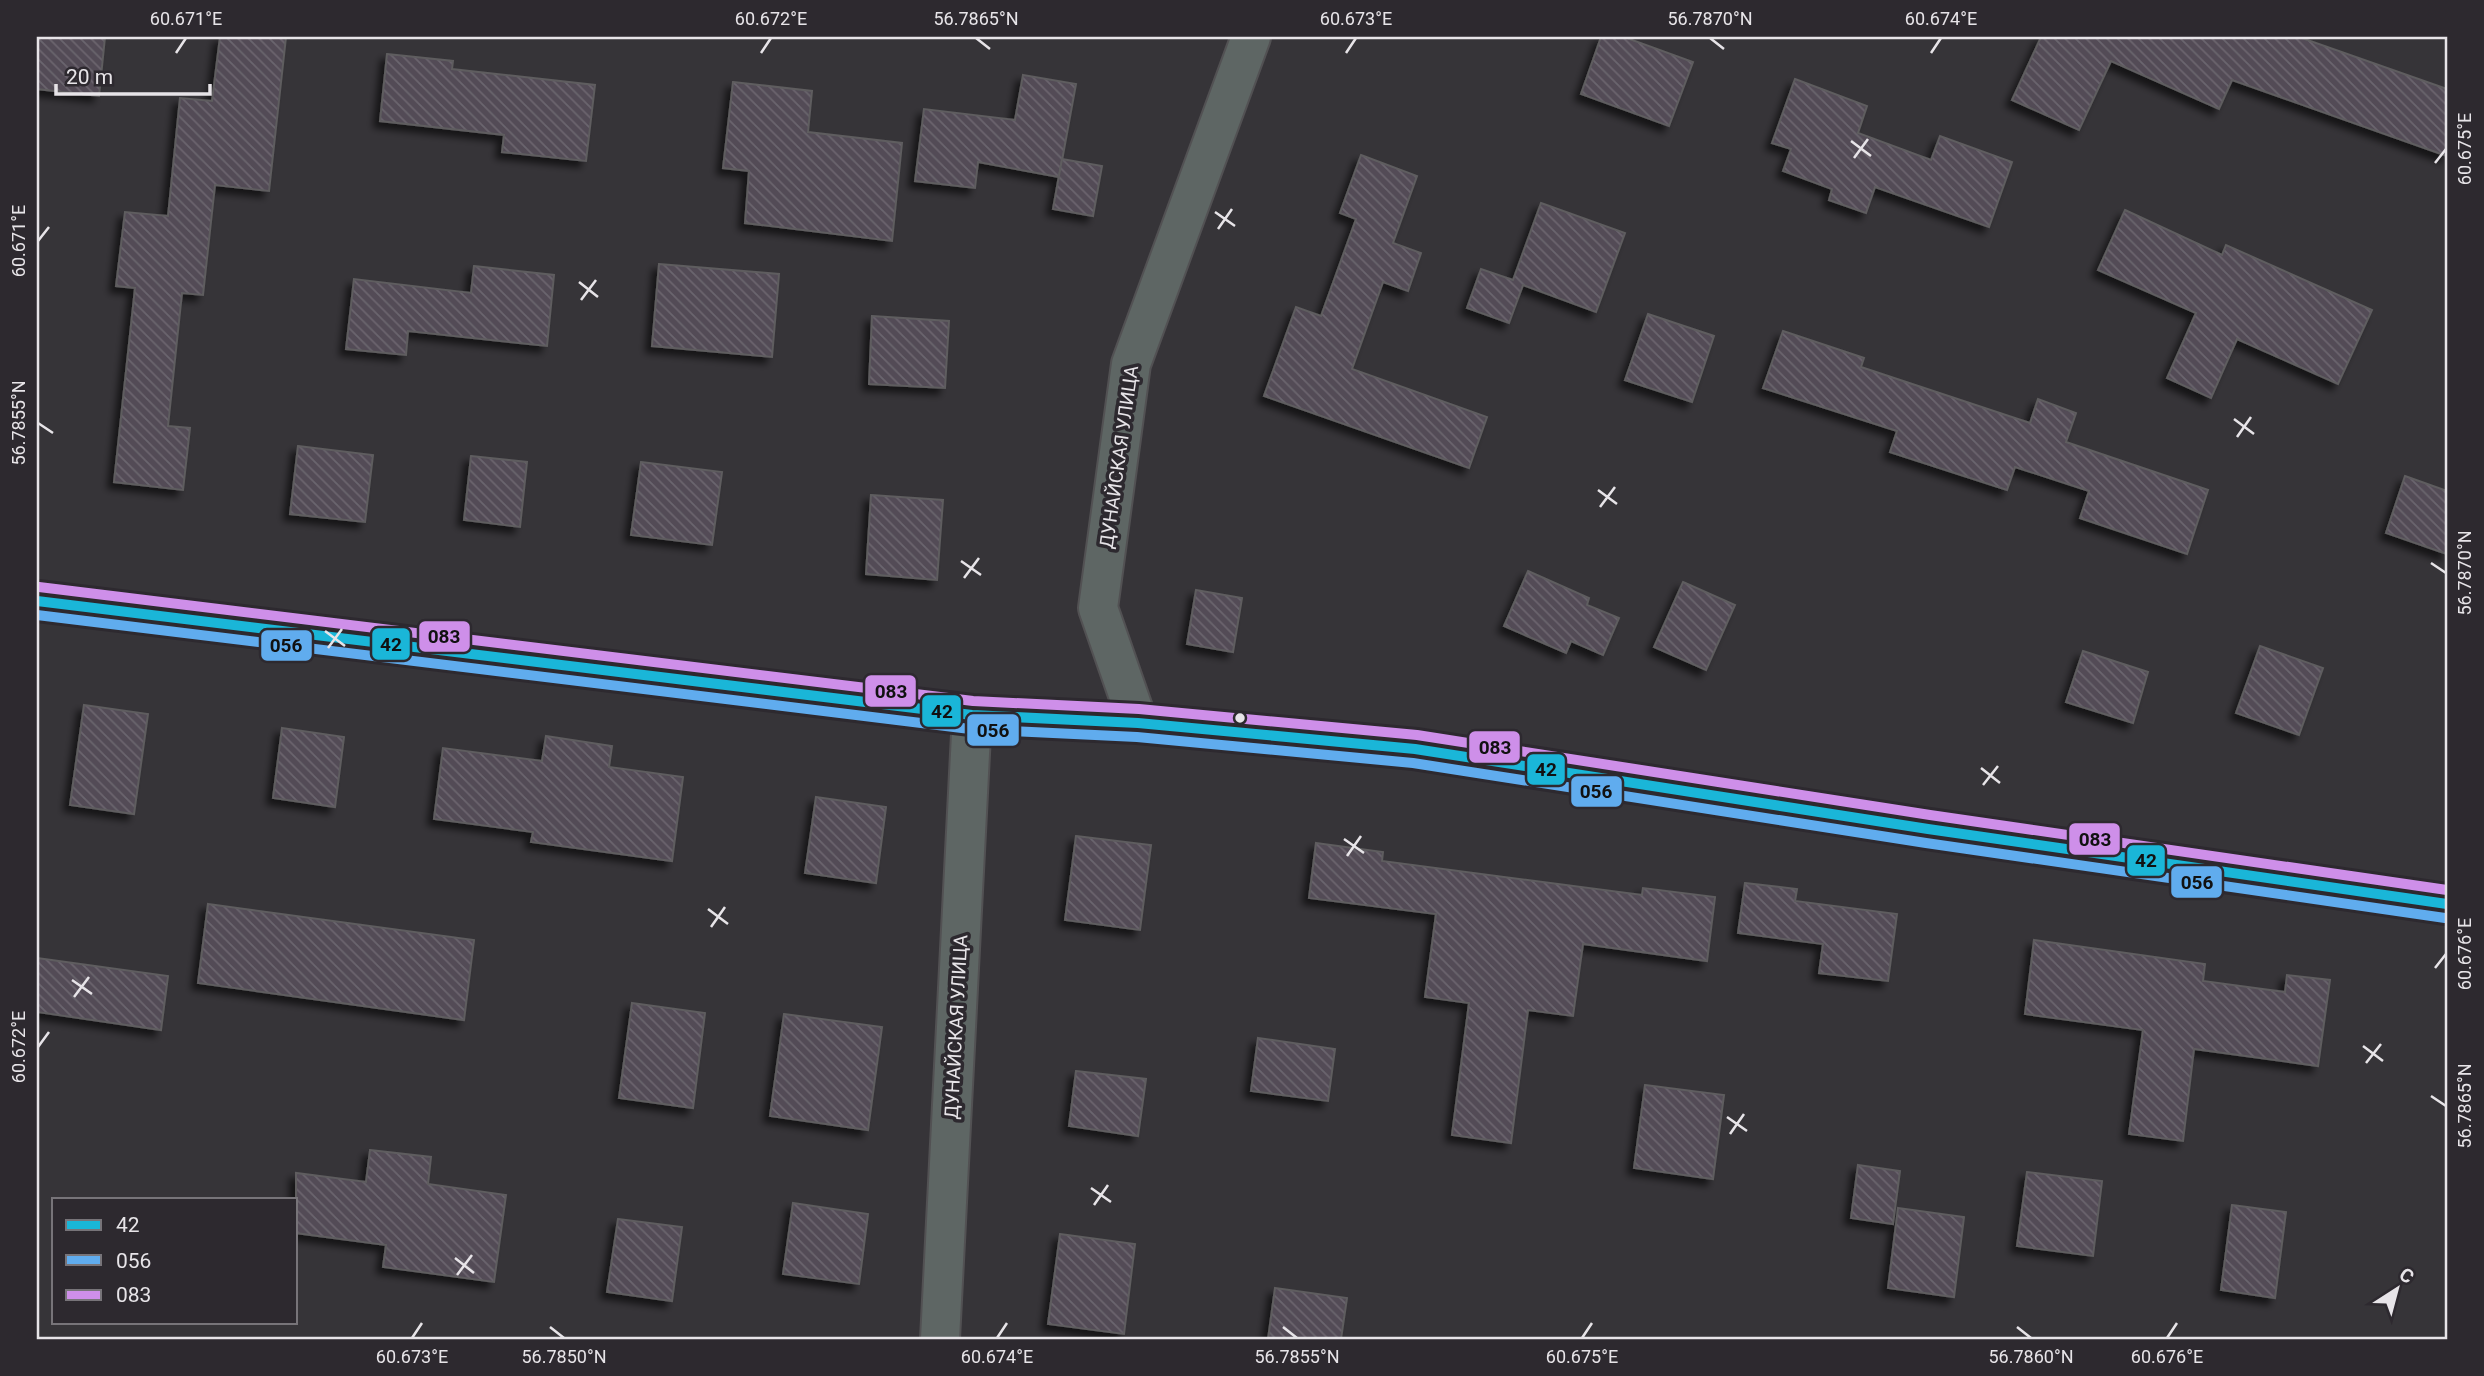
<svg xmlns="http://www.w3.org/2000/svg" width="2484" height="1376" font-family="Roboto,sans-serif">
  <defs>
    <pattern id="building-back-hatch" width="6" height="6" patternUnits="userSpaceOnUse" patternTransform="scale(1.75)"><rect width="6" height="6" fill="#524b56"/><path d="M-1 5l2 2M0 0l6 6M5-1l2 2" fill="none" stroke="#6b656e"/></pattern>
    <filter id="shadow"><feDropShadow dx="-6" dy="6" stdDeviation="3.5" flood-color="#0009"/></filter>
  </defs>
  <rect width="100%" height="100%" fill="#363438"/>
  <!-- building -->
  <g fill="url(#building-back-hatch)" stroke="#5e5d5f" stroke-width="2" filter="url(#shadow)">
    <path d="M 37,37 L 105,37 L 99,96 L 37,89 Z"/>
    <path d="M 220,37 L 286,37 L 269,191 L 215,185 L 203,295 L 182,293 L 168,426 L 190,428 L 183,490 L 114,482 L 135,288 L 116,286 L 125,212 L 168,216 L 180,98 L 212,101 Z"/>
    <path d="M 1601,37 L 1624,37 L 1693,62 L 1669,126 L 1581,94 Z"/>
    <path d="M 2041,37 L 2299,37 L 2447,89 L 2447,156 L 2232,80 L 2219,109 L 2111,61 L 2079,130 L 2012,100 Z"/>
    <path d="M 387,54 L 453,61 L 452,69 L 595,85 L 586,161 L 502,152 L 504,135 L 380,121 Z"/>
    <path d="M 1023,75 L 1076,84 L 1059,177 L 978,162 L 975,188 L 915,181 L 924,109 L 1015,120 Z"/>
    <path d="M 1795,79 L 1867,106 L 1858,133 L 1931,160 L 1940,136 L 2012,162 L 1989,227 L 1875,187 L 1866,213 L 1829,200 L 1832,189 L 1783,171 L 1791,149 L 1772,143 Z"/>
    <path d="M 733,82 L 812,91 L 808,132 L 902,143 L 892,241 L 745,223 L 749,171 L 723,168 Z"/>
    <path d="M 1361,155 L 1417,176 L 1393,243 L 1421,253 L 1408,291 L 1383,282 L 1352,369 L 1487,417 L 1469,468 L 1264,396 L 1296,307 L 1321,316 L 1356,219 L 1340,213 Z"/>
    <path d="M 1062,159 L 1102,166 L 1093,216 L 1053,209 Z"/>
    <path d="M 1541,203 L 1625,233 L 1596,312 L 1523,285 L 1509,323 L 1467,308 L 1481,269 L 1513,280 Z"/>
    <path d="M 2125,210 L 2222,255 L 2226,245 L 2372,310 L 2338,384 L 2237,339 L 2211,398 L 2167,378 L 2196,313 L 2098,270 Z"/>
    <path d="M 659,264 L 779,274 L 772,357 L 652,346 Z"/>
    <path d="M 474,266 L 554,275 L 547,346 L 408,331 L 406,355 L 346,349 L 354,279 L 471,293 Z"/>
    <path d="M 1648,314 L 1714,336 L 1692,402 L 1625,380 Z"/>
    <path d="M 872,316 L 949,321 L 945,388 L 869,384 Z"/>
    <path d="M 1783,331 L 1864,358 L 1861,367 L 2030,423 L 2038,399 L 2076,413 L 2066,442 L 2208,490 L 2187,554 L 2080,518 L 2089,491 L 2015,467 L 2007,490 L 1890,452 L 1897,431 L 1763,388 Z"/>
    <path d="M 298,446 L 373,455 L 365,522 L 290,514 Z"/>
    <path d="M 471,456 L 527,462 L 520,527 L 464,520 Z"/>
    <path d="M 641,462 L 722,472 L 712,545 L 631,535 Z"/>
    <path d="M 2405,476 L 2447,491 L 2447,554 L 2386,533 Z"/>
    <path d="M 871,495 L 943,500 L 937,580 L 866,574 Z"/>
    <path d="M 1528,571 L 1589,598 L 1587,605 L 1619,618 L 1603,655 L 1571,641 L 1566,653 L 1504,626 Z"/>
    <path d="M 1683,582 L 1735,605 L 1706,670 L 1654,647 Z"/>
    <path d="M 1196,590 L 1242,598 L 1233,652 L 1187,644 Z"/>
    <path d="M 2260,646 L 2323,668 L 2299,735 L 2236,713 Z"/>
    <path d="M 2083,651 L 2148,672 L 2133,723 L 2066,702 Z"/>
    <path d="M 84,705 L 148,714 L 134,814 L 70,805 Z"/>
    <path d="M 282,728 L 344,737 L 335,807 L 273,798 Z"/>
    <path d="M 546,736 L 612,746 L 609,767 L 683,777 L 672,861 L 531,842 L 533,832 L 434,819 L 443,748 L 542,761 Z"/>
    <path d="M 816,797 L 886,807 L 876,883 L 805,873 Z"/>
    <path d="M 1076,836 L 1151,845 L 1140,930 L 1065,920 Z"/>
    <path d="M 1316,843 L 1383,852 L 1382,861 L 1642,895 L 1643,888 L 1715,897 L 1707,961 L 1583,944 L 1573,1016 L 1528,1010 L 1511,1143 L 1452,1135 L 1469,1003 L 1425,997 L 1436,914 L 1309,898 Z"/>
    <path d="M 1745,883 L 1797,889 L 1795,901 L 1897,914 L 1888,981 L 1819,973 L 1823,944 L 1738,933 Z"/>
    <path d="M 208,904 L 474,940 L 464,1020 L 198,983 Z"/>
    <path d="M 2034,940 L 2205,964 L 2203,981 L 2285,992 L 2287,975 L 2330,980 L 2318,1066 L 2194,1049 L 2183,1141 L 2129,1134 L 2143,1030 L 2025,1014 Z"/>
    <path d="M 37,958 L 168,976 L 161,1030 L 37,1012 Z"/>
    <path d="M 632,1003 L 705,1013 L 693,1108 L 619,1098 Z"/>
    <path d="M 784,1014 L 882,1027 L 868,1130 L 770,1116 Z"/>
    <path d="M 1258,1038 L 1335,1049 L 1328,1101 L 1251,1091 Z"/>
    <path d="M 1076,1071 L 1146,1079 L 1138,1136 L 1069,1126 Z"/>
    <path d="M 1645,1085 L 1724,1095 L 1713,1179 L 1634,1168 Z"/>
    <path d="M 370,1150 L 431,1157 L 428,1184 L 506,1195 L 494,1282 L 383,1267 L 386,1245 L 296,1233 L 296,1173 L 366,1182 Z"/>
    <path d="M 1858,1165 L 1900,1171 L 1893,1224 L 1851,1218 Z"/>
    <path d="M 2027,1172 L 2102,1181 L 2093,1256 L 2017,1246 Z"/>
    <path d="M 793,1203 L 868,1214 L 859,1284 L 783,1274 Z"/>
    <path d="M 2232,1205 L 2286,1212 L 2275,1298 L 2221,1290 Z"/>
    <path d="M 1898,1208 L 1964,1217 L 1954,1297 L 1888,1288 Z"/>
    <path d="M 618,1219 L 682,1227 L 672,1301 L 607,1292 Z"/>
    <path d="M 1060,1234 L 1135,1244 L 1124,1334 L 1048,1324 Z"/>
    <path d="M 1275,1288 L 1347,1298 L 1341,1339 L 1268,1339 Z"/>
  </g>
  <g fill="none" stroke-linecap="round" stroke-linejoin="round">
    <defs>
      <g id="street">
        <path d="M 1138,723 L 1098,608 L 1131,364 L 1251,37"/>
        <path d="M 940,1339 L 972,715"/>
      </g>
      <path id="secondary" d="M 37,601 L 972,715 L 1138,723 L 1415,749 L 1928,829 L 2447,904"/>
    </defs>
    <!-- street casing -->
    <use href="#street" stroke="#525153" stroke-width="42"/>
    <!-- secondary casing -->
    <use href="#secondary" stroke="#525153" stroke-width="42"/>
    <!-- street -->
    <use href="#street" stroke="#5e6664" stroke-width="38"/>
    <!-- secondary -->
    <use href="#secondary" stroke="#5e6965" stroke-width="38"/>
    <defs>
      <path id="bus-1" d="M 37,601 L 972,715 L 1138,723 L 1415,749 L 1928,829 L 2447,904"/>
      <path id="bus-2" d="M 37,615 L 970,729 L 1137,737 L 1413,763 L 1926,843 L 2445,918"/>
      <path id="bus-3" d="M 39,587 L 973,701 L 1139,709 L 1417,735 L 1930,815 L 2447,890"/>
    </defs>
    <!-- bus-1 casing -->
    <use href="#bus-1" stroke="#2d292f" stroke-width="16"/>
    <!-- bus-2 casing -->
    <use href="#bus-2" stroke="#2d292f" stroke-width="16"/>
    <!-- bus-3 casing -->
    <use href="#bus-3" stroke="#2d292f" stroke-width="16"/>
    <!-- bus-1 -->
    <use href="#bus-1" stroke="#1ab6d8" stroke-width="10"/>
    <!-- bus-2 -->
    <use href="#bus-2" stroke="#60acee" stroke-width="10"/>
    <!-- bus-3 -->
    <use href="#bus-3" stroke="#ce8fe9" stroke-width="10"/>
  </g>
  <!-- ticks -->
  <path fill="none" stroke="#e7e4e8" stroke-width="2.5" d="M 976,38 L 990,49M 1710,38 L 1724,49M 176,53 L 186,38M 761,53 L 771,38M 1346,53 L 1356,38M 1931,53 L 1941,38M 1851,141 L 1871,156M 1854,158 L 1868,139M 2435,163 L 2446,149M 1215,212 L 1235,226M 1218,229 L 1232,209M 38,241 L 49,227M 579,282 L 598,297M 581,300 L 596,280M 2234,419 L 2254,434M 38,423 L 53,433M 2237,437 L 2251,417M 1598,490 L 1617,504M 1600,507 L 1615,487M 961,561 L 981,575M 2431,563 L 2446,573M 964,578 L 979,558M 325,631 L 345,646M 328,648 L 342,629M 1981,768 L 2000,783M 1983,785 L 1998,766M 1344,839 L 1364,853M 1347,856 L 1361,836M 708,909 L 728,924M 711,927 L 725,907M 2435,968 L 2446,954M 72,980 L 92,994M 74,997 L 89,977M 2363,1046 L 2383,1061M 38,1047 L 49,1032M 2366,1063 L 2381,1044M 2431,1096 L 2446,1106M 1727,1117 L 1747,1131M 1730,1134 L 1744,1114M 1091,1188 L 1111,1202M 1094,1205 L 1108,1185M 455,1258 L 474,1273M 457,1275 L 472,1255M 550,1327 L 564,1338M 1283,1327 L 1297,1338M 2017,1327 L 2031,1338M 412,1338 L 422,1323M 997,1338 L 1007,1323M 1582,1338 L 1592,1323M 2167,1338 L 2177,1323"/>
  <!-- markers -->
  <circle fill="#e7e4e8" stroke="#2d292f" stroke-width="2.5" cx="1240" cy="718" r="6"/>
  <g text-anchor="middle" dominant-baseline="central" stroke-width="7" stroke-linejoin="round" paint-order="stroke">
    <!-- street labels -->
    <g font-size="19" fill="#e7e4e8" stroke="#2d292f">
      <text transform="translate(1119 457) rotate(-82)">ДУНАЙСКАЯ УЛИЦА</text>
      <text transform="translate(956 1027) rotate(-87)">ДУНАЙСКАЯ УЛИЦА</text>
    </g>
  </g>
  <g stroke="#2d292f" stroke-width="2.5">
    <rect x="418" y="620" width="53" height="33" rx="7" fill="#ce8fe9"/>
    <rect x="371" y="627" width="40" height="34" rx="7" fill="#1ab6d8"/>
    <rect x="260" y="629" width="53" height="33" rx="7" fill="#60acee"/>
    <rect x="864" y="674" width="53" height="34" rx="7" fill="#ce8fe9"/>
    <rect x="921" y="694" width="41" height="34" rx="7" fill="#1ab6d8"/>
    <rect x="966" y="713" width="54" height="34" rx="7" fill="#60acee"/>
    <rect x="1468" y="730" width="53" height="34" rx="7" fill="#ce8fe9"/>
    <rect x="1526" y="753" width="40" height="33" rx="7" fill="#1ab6d8"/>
    <rect x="1570" y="775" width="53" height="33" rx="7" fill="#60acee"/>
    <rect x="2068" y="822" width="53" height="34" rx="7" fill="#ce8fe9"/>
    <rect x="2126" y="844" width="40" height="33" rx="7" fill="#1ab6d8"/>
    <rect x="2170" y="865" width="53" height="34" rx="7" fill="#60acee"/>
  </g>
  <g font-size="19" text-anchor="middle" font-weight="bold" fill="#111">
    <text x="444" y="643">083</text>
    <text x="391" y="651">42</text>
    <text x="286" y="652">056</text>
    <text x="891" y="698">083</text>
    <text x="942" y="718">42</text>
    <text x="993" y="737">056</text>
    <text x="1495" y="754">083</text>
    <text x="1546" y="776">42</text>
    <text x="1596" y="798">056</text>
    <text x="2095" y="846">083</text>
    <text x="2146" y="867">42</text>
    <text x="2197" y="889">056</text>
  </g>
  <!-- border -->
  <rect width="2484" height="1376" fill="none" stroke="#2d292f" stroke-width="77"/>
  <!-- legend -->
  <rect x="52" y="1198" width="245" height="126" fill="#2d292f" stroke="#777479" stroke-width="2"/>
  <rect x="66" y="1220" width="35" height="10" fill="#1ab6d8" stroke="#777479" stroke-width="2"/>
  <text x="116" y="1232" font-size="21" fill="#e7e4e8">42</text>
  <rect x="66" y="1255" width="35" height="10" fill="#60acee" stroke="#777479" stroke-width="2"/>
  <text x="116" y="1268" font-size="21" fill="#e7e4e8">056</text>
  <rect x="66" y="1290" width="35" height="10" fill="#ce8fe9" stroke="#777479" stroke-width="2"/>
  <text x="116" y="1302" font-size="21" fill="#e7e4e8">083</text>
  <!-- north arrow -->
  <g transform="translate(2397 1289) rotate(36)" stroke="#2d292f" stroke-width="5" paint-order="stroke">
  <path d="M0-5L12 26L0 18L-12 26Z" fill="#e7e4e8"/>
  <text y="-10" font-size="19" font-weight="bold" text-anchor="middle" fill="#e7e4e8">С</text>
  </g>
  <!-- scale -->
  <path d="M56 84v10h154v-10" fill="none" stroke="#e7e4e8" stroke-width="3.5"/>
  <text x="66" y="84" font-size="21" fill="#e7e4e8" stroke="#2d292f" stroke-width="5" paint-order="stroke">20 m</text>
  <rect x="38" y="38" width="2408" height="1300" fill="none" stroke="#e7e4e8" stroke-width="2.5"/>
  <g font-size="18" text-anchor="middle" fill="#e7e4e8">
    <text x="186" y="25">60.671°E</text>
    <text x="771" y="25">60.672°E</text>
    <text x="976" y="25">56.7865°N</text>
    <text x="1356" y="25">60.673°E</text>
    <text x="1710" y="25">56.7870°N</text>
    <text x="1941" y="25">60.674°E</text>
    <text transform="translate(2465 149) rotate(-90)" y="6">60.675°E</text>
    <text transform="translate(19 241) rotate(-90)" y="6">60.671°E</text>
    <text transform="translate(19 423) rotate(-90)" y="6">56.7855°N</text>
    <text transform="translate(2465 573) rotate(-90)" y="6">56.7870°N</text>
    <text transform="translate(2465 954) rotate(-90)" y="6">60.676°E</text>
    <text transform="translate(19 1047) rotate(-90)" y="6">60.672°E</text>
    <text transform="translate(2465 1106) rotate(-90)" y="6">56.7865°N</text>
    <text x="412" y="1363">60.673°E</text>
    <text x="564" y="1363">56.7850°N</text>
    <text x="997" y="1363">60.674°E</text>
    <text x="1297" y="1363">56.7855°N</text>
    <text x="1582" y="1363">60.675°E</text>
    <text x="2031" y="1363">56.7860°N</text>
    <text x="2167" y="1363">60.676°E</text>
  </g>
</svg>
